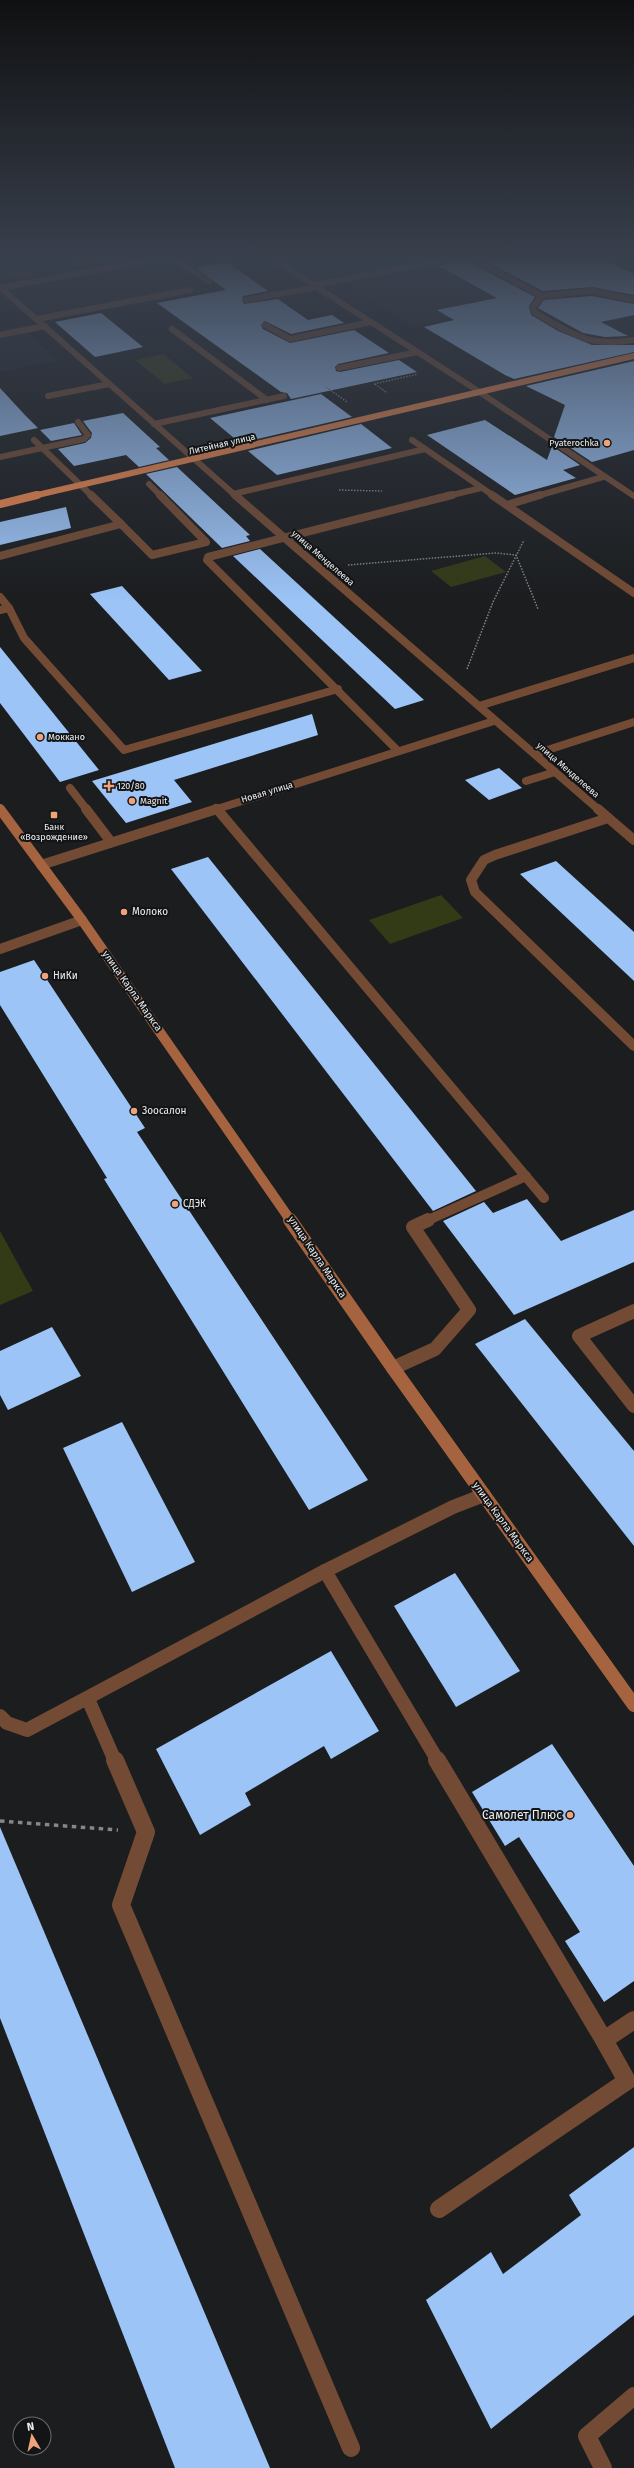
<svg xmlns="http://www.w3.org/2000/svg" width="634" height="2468" font-family="'Fira Sans',sans-serif">
  <rect width="100%" height="100%" fill="#1b1d1f"/>
  <!-- built -->
  <g fill="#21262d">
    <path d="M 301,257 L 634,257 L 634,346 L 580,358 L 493,309 L 413,326 Z"/>
    <path d="M 21,326 L 58,361 L 0,372 L 0,330 Z"/>
  </g>
  <!-- green -->
  <g fill="#323a16">
    <path d="M 93,257 L 144,257 L 82,267 L 69,265 L 69,263 Z"/>
    <path d="M 28,268 L 36,274 L 0,280 L 0,272 Z"/>
    <path d="M 163,354 L 193,378 L 165,384 L 135,360 Z"/>
    <path d="M 485,556 L 506,572 L 451,587 L 431,571 Z"/>
    <path d="M 441,895 L 463,918 L 390,944 L 369,920 Z"/>
    <path d="M 0,1231 L 33,1291 L 0,1305 Z"/>
  </g>
  <!-- building -->
  <g fill="#9cc4f7">
    <path d="M 478,257 L 598,257 L 634,274 L 634,295 L 592,287 L 543,291 Z"/>
    <path d="M 465,260 L 535,297 L 529,306 L 531,315 L 558,331 L 592,345 L 634,345 L 634,352 L 514,379 L 505,375 L 424,327 L 454,320 L 437,310 L 497,298 L 439,266 Z"/>
    <path d="M 227,262 L 268,291 L 243,296 L 242,300 L 244,304 L 278,299 L 308,320 L 332,315 L 344,323 L 291,334 L 265,321 L 261,325 L 263,329 L 290,343 L 354,330 L 389,353 L 338,364 L 335,367 L 336,371 L 340,372 L 399,360 L 417,372 L 291,399 L 287,393 L 281,392 L 157,303 L 226,290 L 196,268 Z"/>
    <path d="M 592,296 L 634,304 L 634,315 L 601,322 L 628,336 L 605,337 L 583,333 L 538,308 L 544,300 Z"/>
    <path d="M 101,313 L 143,347 L 95,357 L 55,322 Z"/>
    <path d="M 634,361 L 634,450 L 592,462 L 554,437 L 565,405 L 526,386 Z"/>
    <path d="M 0,388 L 24,414 L 38,428 L 0,436 Z"/>
    <path d="M 321,394 L 352,417 L 240,443 L 210,418 Z"/>
    <path d="M 123,413 L 160,447 L 156,448 L 169,460 L 139,467 L 126,455 L 74,466 L 58,449 L 85,443 L 91,438 L 92,433 L 83,421 Z"/>
    <path d="M 485,420 L 547,460 L 552,446 L 580,465 L 563,470 L 576,478 L 515,495 L 427,435 Z"/>
    <path d="M 74,423 L 82,435 L 51,441 L 40,430 Z"/>
    <path d="M 361,424 L 392,448 L 277,475 L 248,451 Z"/>
    <path d="M 177,467 L 250,535 L 246,536 L 250,541 L 222,548 L 146,474 Z"/>
    <path d="M 66,507 L 71,528 L 0,545 L 0,522 Z"/>
    <path d="M 260,549 L 424,700 L 395,709 L 233,556 Z"/>
    <path d="M 122,586 L 202,671 L 169,680 L 90,594 Z"/>
    <path d="M 0,647 L 99,770 L 60,782 L 0,703 Z"/>
    <path d="M 312,714 L 318,735 L 174,780 L 192,802 L 126,823 L 92,781 Z"/>
    <path d="M 499,768 L 522,788 L 489,800 L 465,780 Z"/>
    <path d="M 208,857 L 476,1191 L 433,1211 L 171,869 Z"/>
    <path d="M 556,861 L 634,932 L 634,981 L 520,874 Z"/>
    <path d="M 34,960 L 145,1128 L 137,1132 L 368,1480 L 309,1510 L 104,1179 L 107,1178 L 0,1005 L 0,972 Z"/>
    <path d="M 527,1199 L 561,1241 L 634,1210 L 634,1262 L 514,1315 L 443,1221 L 484,1202 L 493,1213 Z"/>
    <path d="M 525,1319 L 634,1451 L 634,1546 L 475,1344 Z"/>
    <path d="M 52,1327 L 81,1376 L 8,1410 L 0,1395 L 0,1351 Z"/>
    <path d="M 122,1422 L 195,1562 L 132,1592 L 63,1448 Z"/>
    <path d="M 455,1573 L 520,1671 L 456,1707 L 394,1606 Z"/>
    <path d="M 331,1651 L 379,1731 L 331,1759 L 324,1746 L 245,1793 L 251,1805 L 200,1835 L 156,1749 Z"/>
    <path d="M 552,1744 L 634,1866 L 634,1981 L 604,2002 L 565,1941 L 580,1932 L 519,1837 L 505,1846 L 472,1792 Z"/>
    <path d="M 0,1827 L 270,2468 L 175,2468 L 0,2018 Z"/>
    <path d="M 634,2147 L 634,2315 L 491,2429 L 426,2300 L 491,2252 L 503,2274 L 581,2215 L 569,2195 Z"/>
  </g>
  <g fill="none" stroke-linecap="round" stroke-linejoin="round">
    <!-- path-far1 -->
    <g stroke="#848688" stroke-width="1.5" stroke-dasharray="1.5 1.5" stroke-linecap="butt">
      <path d="M 374,384 L 418,374"/>
      <path d="M 375,384 L 387,393"/>
      <path d="M 326,387 L 347,402"/>
      <path d="M 339,490 L 382,491"/>
      <path d="M 348,565 L 496,553 L 516,555 L 538,609"/>
      <path d="M 467,669 L 493,602 L 524,540"/>
    </g>
    <!-- path -->
    <path stroke="#848688" stroke-width="3.5" stroke-dasharray="4.5 4.5" stroke-linecap="butt" d="M 0,1821 L 118,1830"/>
    <!-- lane-far4 -->
    <g stroke="#734b34" stroke-width="6">
      <path d="M 172,257 L 209,282"/>
      <path d="M 469,257 L 542,296 L 533,307 L 535,313 C 574,335 588,347 634,340"/>
      <path d="M 314,285 L 462,257"/>
      <path d="M 0,288 L 167,257"/>
      <path d="M 542,296 L 592,291 L 634,300"/>
      <path d="M 246,300 L 316,287"/>
      <path d="M 37,319 L 190,290"/>
      <path d="M 265,325 L 290,339 L 371,322"/>
      <path d="M 172,329 L 267,400"/>
      <path d="M 0,335 L 45,326"/>
      <path d="M 339,368 L 418,352"/>
      <path d="M 48,396 L 109,384"/>
      <path d="M 154,424 L 284,396"/>
      <path d="M 34,440 L 92,496"/>
      <path d="M 412,440 L 494,496"/>
      <path d="M 0,457 L 84,439 L 88,435 L 78,422"/>
      <path d="M 149,484 L 161,496"/>
      <path d="M 233,494 L 425,449"/>
      <path d="M 448,496 L 481,488"/>
      <path d="M 537,496 L 603,477"/>
    </g>
    <!-- lane-far3 -->
    <g stroke="#734b34" stroke-width="8">
      <path d="M 91,495 L 121,524"/>
      <path d="M 492,495 L 634,593"/>
      <path d="M 507,505 L 540,495"/>
      <path d="M 0,556 L 121,524 L 152,555 L 206,542 L 160,495"/>
      <path d="M 0,597 L 9,608 L 0,610"/>
      <path d="M 9,608 L 24,638 L 124,750 L 338,689"/>
      <path d="M 479,706 L 634,658"/>
      <path d="M 398,751 L 207,560 L 208,557 L 452,495"/>
      <path d="M 535,754 L 634,722"/>
      <path d="M 526,781 L 555,772"/>
      <path d="M 70,788 L 87,810"/>
      <path d="M 216,808 L 218,810"/>
    </g>
    <!-- lane-far2 -->
    <g stroke="#734b34" stroke-width="10">
      <path d="M 86,809 L 111,842"/>
      <path d="M 217,809 L 544,1198"/>
      <path d="M 608,818 L 495,855 L 484,860 L 471,880 L 475,892 L 634,1046"/>
      <path d="M 426,1221 L 526,1176"/>
    </g>
    <!-- lane-far1 -->
    <g stroke="#734b34" stroke-width="14">
      <path d="M 634,1311 L 579,1336 L 634,1406"/>
      <path d="M 393,1368 L 435,1349 L 469,1310 L 413,1227 L 428,1220"/>
      <path d="M 325,1571 L 438,1761"/>
      <path d="M 88,1699 L 115,1761"/>
      <path d="M 0,1716 L 7,1723 L 27,1730 L 325,1571 L 453,1507 L 484,1495"/>
    </g>
    <!-- lane -->
    <g stroke="#734b34" stroke-width="18">
      <path d="M 115,1760 L 146,1832 L 121,1905 L 351,2448"/>
      <path d="M 437,1760 L 604,2040 L 634,2020"/>
      <path d="M 439,2209 L 627,2081 L 604,2040"/>
      <path d="M 603,2468 L 587,2436 L 634,2396"/>
    </g>
    <!-- street-far2 -->
    <g stroke="#734b34" stroke-width="6">
      <path d="M 270,257 L 472,387 L 634,496"/>
      <path d="M 1,288 L 236,496"/>
    </g>
    <!-- street-far1 -->
    <g stroke="#734b34" stroke-width="8">
      <path d="M 235,495 L 599,810"/>
      <path d="M 214,810 L 494,721"/>
    </g>
    <!-- street -->
    <g stroke="#734b34" stroke-width="10">
      <path d="M 598,809 L 634,840"/>
      <path d="M 41,865 L 217,809"/>
      <path d="M 0,949 L 82,920"/>
    </g>
    <!-- secondary-far1 -->
    <path stroke="#a5633f" stroke-width="10" d="M 0,809 L 82,920 L 291,1221"/>
    <!-- secondary -->
    <path stroke="#a5633f" stroke-width="14" d="M 290,1220 L 393,1368 L 634,1705"/>
    <!-- highway-far1 -->
    <path stroke="#ed874c" stroke-width="6" d="M 33,496 L 634,356"/>
    <!-- highway -->
    <path stroke="#ed874c" stroke-width="8" d="M 0,504 L 37,495"/>
  </g>
  <!-- sky -->
  <linearGradient id="sky" x2="0" y2="1"><stop stop-color="#0f1011"/><stop offset="0.43" stop-color="#39404d"/><stop offset="1" stop-color="#39404d" stop-opacity="0"/></linearGradient>
  <rect width="634" height="602" fill="url(#sky)"/>
  <!-- markers -->
  <g fill="#f0a279" stroke="#121416" stroke-width="1.5">
    <circle cx="607" cy="443" r="4"/>
    <circle cx="40" cy="737" r="4"/>
    <path d="M107 780h4v4h4v4h-4v4h-4v-4h-4v-4h4z"/>
    <circle cx="132" cy="801" r="4"/>
    <rect x="50" y="811" width="8" height="8" rx="2"/>
    <circle cx="124" cy="912" r="4"/>
    <circle cx="45" cy="976" r="4"/>
    <circle cx="134" cy="1111" r="4"/>
    <circle cx="175" cy="1204" r="4"/>
    <circle cx="570" cy="1815" r="4"/>
  </g>
  <g text-anchor="middle" dominant-baseline="central" stroke-width="4" stroke-linejoin="round" paint-order="stroke">
    <!-- far-poi labels -->
    <g font-size="9" fill="#ecedef" stroke="#121416" text-anchor="start">
      <text x="599" y="443" text-anchor="end">Pyaterochka</text>
      <text x="48" y="737">Моккано</text>
      <text x="117" y="786">120/80</text>
      <text x="140" y="801">Magnit</text>
      <text x="54" y="827" text-anchor="middle">Банк<tspan x="54" dy="10">«Возрождение»</tspan></text>
    </g>
    <!-- far-street labels -->
    <g font-size="9" fill="#ecedef" stroke="#121416">
      <text transform="translate(222 444) rotate(-13)">Литейная улица</text>
      <text transform="translate(323 558) rotate(41)">улица Менделеева</text>
      <text transform="translate(568 770) rotate(41)">улица Менделеева</text>
      <text transform="translate(267 792) rotate(-17)">Новая улица</text>
    </g>
    <!-- poi labels -->
    <g font-size="10" fill="#ecedef" stroke="#121416" text-anchor="start">
      <text x="132" y="912">Молоко</text>
      <text x="53" y="976">НиКи</text>
      <text x="142" y="1111">Зоосалон</text>
      <text x="183" y="1204">СДЭК</text>
    </g>
    <!-- street labels -->
    <g font-size="10" fill="#ecedef" stroke="#121416">
      <text transform="translate(132 991) rotate(55)">улица Карла Маркса</text>
      <text transform="translate(317 1257) rotate(56)">улица Карла Маркса</text>
      <text transform="translate(503 1522) rotate(54)">улица Карла Маркса</text>
    </g>
    <!-- near-poi labels -->
    <g font-size="12" fill="#ecedef" stroke="#121416" text-anchor="end">
      <text x="562" y="1815">Самолет Плюс</text>
    </g>
  </g>
  <!-- north arrow -->
  <g transform="translate(32 2436) rotate(351)"><circle r="19" fill="#121416" stroke="#696b6d"/>
  <path d="M0-3L7 15L0 10L-7 15Z" fill="#f0a279"/>
  <text y="-6" font-size="11" font-weight="bold" text-anchor="middle" fill="#ecedef">N</text>
  </g>
</svg>
